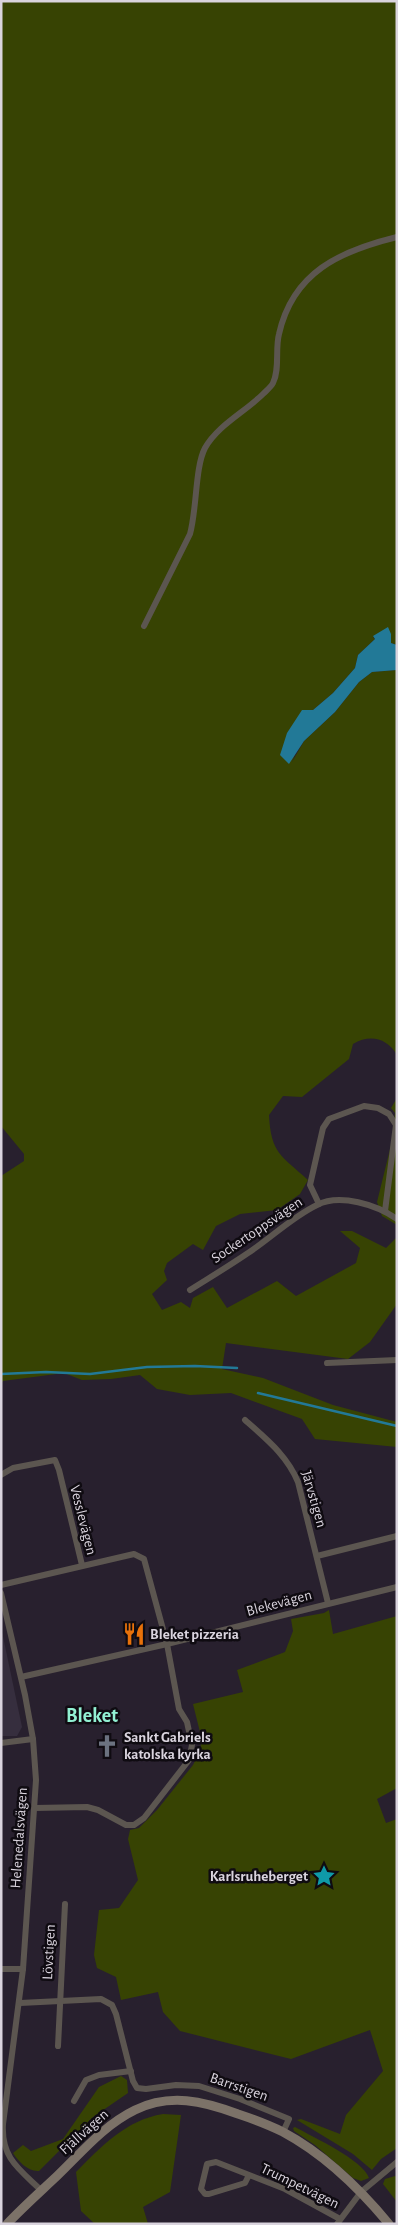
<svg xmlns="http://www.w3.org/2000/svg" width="398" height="2225" font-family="'Alegreya Sans',sans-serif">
  <rect width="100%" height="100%" fill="#28202e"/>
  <!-- education -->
  <path fill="#362e3e" d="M 1,1627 L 22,1727 L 17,1736 L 1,1736 Z"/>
  <!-- green -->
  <g fill="#374303">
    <path d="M 1,1 L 397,1 L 397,645 L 391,643 L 391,634 L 373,637 L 375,639 L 358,655 L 355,668 L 333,693 L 313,710 L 292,762 L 304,741 L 335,712 L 359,682 L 372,672 L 397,670 L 397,1055 C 387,1038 370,1034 353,1044 L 349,1059 L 302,1097 L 283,1096 L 269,1115 C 271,1154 281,1155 308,1180 L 300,1194 L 277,1210 L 240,1214 L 216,1226 L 203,1250 L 193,1244 L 167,1263 L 164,1271 L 167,1280 L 152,1294 L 162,1310 L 181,1302 L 190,1308 L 193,1298 L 213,1287 L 227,1308 L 277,1281 L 296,1296 L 356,1263 L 360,1248 L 340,1231 L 352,1231 L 386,1248 L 397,1237 L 397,1304 L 370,1342 L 348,1359 L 226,1343 L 222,1369 L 263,1378 L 333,1405 L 397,1422 L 397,1447 L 315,1439 L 302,1419 L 231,1393 L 190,1395 L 157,1389 L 140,1375 L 111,1379 L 82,1380 L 64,1373 L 3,1381 L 1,1384 L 1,1176 L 24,1161 L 24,1154 L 1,1126 Z"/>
    <path d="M 397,1098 L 397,1225 L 382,1216 L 377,1202 L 392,1141 L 395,1113 L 391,1108 Z"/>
    <path d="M 329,1610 L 333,1634 L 397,1616 L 397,1788 L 377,1799 L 386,1823 L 397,1819 L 397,2148 L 381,2159 L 372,2170 L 353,2154 L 297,2120 L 301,2119 L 340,2134 L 346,2115 L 383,2071 L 370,2030 L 291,2059 L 180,2031 L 163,2012 L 158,1992 L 121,2000 L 116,1977 L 97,1968 L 94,1955 L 99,1910 L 119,1908 L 138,1880 L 128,1839 L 130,1830 L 139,1828 L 157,1810 L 193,1765 L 199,1753 L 202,1740 L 193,1704 L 243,1692 L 237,1670 L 285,1652 L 293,1631 L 291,1619 L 324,1613 Z"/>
    <path d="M 121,2076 L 127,2080 L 128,2093 L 93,2117 L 39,2171 C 28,2172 18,2161 13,2153 L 23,2145 L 31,2151 L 63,2139 L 99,2087 Z"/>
    <path d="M 163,2114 L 181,2115 L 170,2192 L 143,2207 L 148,2224 L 95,2224 L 81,2211 L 76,2172 C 102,2146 126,2120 163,2114 Z"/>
    <path d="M 295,2127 C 313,2137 363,2160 369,2178 L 361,2181 L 353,2178 L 315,2145 L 294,2131 L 293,2128 Z"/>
    <path d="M 395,2176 L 397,2177 L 397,2202 L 383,2184 L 385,2179 Z"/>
  </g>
  <!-- water -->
  <path fill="#227997" d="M 388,627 L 391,634 L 391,643 L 397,645 L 397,670 L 372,672 L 359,682 L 335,712 L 304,741 L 289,764 L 280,755 L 287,733 L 302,710 L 313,710 L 333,693 L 355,668 L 358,655 L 375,639 L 373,636 Z"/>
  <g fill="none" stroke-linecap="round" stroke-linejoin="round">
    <!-- stream -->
    <g stroke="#227997" stroke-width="2.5">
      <path d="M 1,1374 L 46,1372 L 90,1374 L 147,1367 L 195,1366 L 237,1368"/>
      <path d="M 258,1393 L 397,1426"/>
    </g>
    <!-- street -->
    <g stroke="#5c5650" stroke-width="6">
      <path d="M 144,626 L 190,534 C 197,509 195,467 205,448 C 218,425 245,412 263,394 C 266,391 271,387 273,383 C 280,369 275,349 279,334 C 293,272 340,251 397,237"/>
      <path d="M 319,1204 L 310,1185 L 323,1128 L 329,1119 L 364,1106 L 378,1108 L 389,1114 L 396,1125 L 385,1211"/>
      <path d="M 190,1290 C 209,1278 229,1266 248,1253 C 271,1238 292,1217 317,1205 C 340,1193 377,1205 397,1219"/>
      <path d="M 327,1363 L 397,1360"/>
      <path d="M 245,1420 C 266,1439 287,1455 298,1482 L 328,1603"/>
      <path d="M 1,1475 L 13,1468 L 55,1460 L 59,1470 L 82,1565"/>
      <path d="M 317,1556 L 397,1536"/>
      <path d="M 1,1585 L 134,1554 L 144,1559 L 167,1644 L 179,1709 L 187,1722 L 192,1745 L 189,1760 L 144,1818 L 134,1825 L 126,1825 L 98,1810 L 87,1807 L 35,1808"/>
      <path d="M 1,1593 L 25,1695 L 33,1739 L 36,1780 L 23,1969 L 3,2124 C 1,2158 19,2169 42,2191"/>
      <path d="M 21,1677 L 167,1644 L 397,1587"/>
      <path d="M 1,1743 L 33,1739"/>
      <path d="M 1,1969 L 23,1969"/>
      <path d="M 20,2003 L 101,1999 L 112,2005 L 116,2014 L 133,2081 L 137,2088 L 146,2089 L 176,2085 L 199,2086 L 240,2099 L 289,2119 L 283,2132"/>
      <path d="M 58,2046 L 65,1904"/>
      <path d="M 74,2101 L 86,2080 L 99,2075 L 131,2071"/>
      <path d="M 249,2175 L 245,2183 L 209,2194 L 205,2194 L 201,2189 L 207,2164 L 216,2162 L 285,2189 L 340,2219"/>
      <path d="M 337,2224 L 361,2192 L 397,2162"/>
    </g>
    <!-- secondary -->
    <path stroke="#7c7268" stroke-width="9" d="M 7,2224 C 23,2207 40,2192 57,2176 C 81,2153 104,2125 135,2110 C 170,2093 203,2101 238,2114 C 253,2119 269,2125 283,2132 C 324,2154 360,2189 389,2224"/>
  </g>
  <!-- icons -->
  <defs>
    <symbol id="restaurant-bare" viewBox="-9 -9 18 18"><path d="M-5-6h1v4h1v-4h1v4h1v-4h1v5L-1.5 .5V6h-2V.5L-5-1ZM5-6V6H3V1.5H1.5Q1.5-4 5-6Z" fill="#e8710a" stroke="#0f0b11" stroke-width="2.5" paint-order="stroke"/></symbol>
    <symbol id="church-bare" viewBox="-9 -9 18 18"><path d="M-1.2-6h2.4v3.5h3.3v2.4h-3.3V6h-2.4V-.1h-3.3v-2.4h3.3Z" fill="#6b7280" stroke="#0f0b11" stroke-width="2.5" paint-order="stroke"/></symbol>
    <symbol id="sight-bare" viewBox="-9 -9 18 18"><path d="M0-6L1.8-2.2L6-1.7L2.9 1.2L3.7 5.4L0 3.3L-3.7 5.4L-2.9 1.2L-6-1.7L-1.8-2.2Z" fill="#0f9aa8" stroke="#0f0b11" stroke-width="2.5" paint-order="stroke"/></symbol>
  </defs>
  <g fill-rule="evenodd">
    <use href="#restaurant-bare" x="118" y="1618" width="32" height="32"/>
    <use href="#church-bare" x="91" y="1730" width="32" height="32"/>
    <use href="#sight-bare" x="308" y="1860" width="32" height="32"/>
  </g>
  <g text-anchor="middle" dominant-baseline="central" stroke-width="5" stroke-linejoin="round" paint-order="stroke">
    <!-- street labels -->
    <g font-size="15" fill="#dad4de" stroke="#0f0b11">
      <text transform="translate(257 1230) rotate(-34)">Sockertoppsvägen</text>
      <text transform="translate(314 1499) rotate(74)">Järvstigen</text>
      <text transform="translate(83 1520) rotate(76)">Vesslevägen</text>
      <text transform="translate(279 1603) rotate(-15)">Blekevägen</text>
      <text transform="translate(19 1838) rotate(-86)">Helenedalsvägen</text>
      <text transform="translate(49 1952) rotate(-87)">Lövstigen</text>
      <text transform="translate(239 2087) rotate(19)">Barrstigen</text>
      <text transform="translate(84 2132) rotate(-42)">Fjällvägen</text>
      <text transform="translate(300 2186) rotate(26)">Trumpetvägen</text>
    </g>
    <!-- poi labels -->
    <g font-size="15" font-weight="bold" fill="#dad4de" stroke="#0f0b11" text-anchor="start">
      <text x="150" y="1634">Bleket pizzeria</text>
      <text x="124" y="1737">Sankt Gabriels<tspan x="124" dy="17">katolska kyrka</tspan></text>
      <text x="308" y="1876" text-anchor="end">Karlsruheberget</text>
    </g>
    <!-- district labels -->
    <g font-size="20" font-weight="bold" fill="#92f1d3" stroke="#0f0b11">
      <text x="92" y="1716">Bleket</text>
    </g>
  </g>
  <!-- border -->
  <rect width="398" height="2225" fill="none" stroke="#dad4de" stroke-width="5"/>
</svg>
